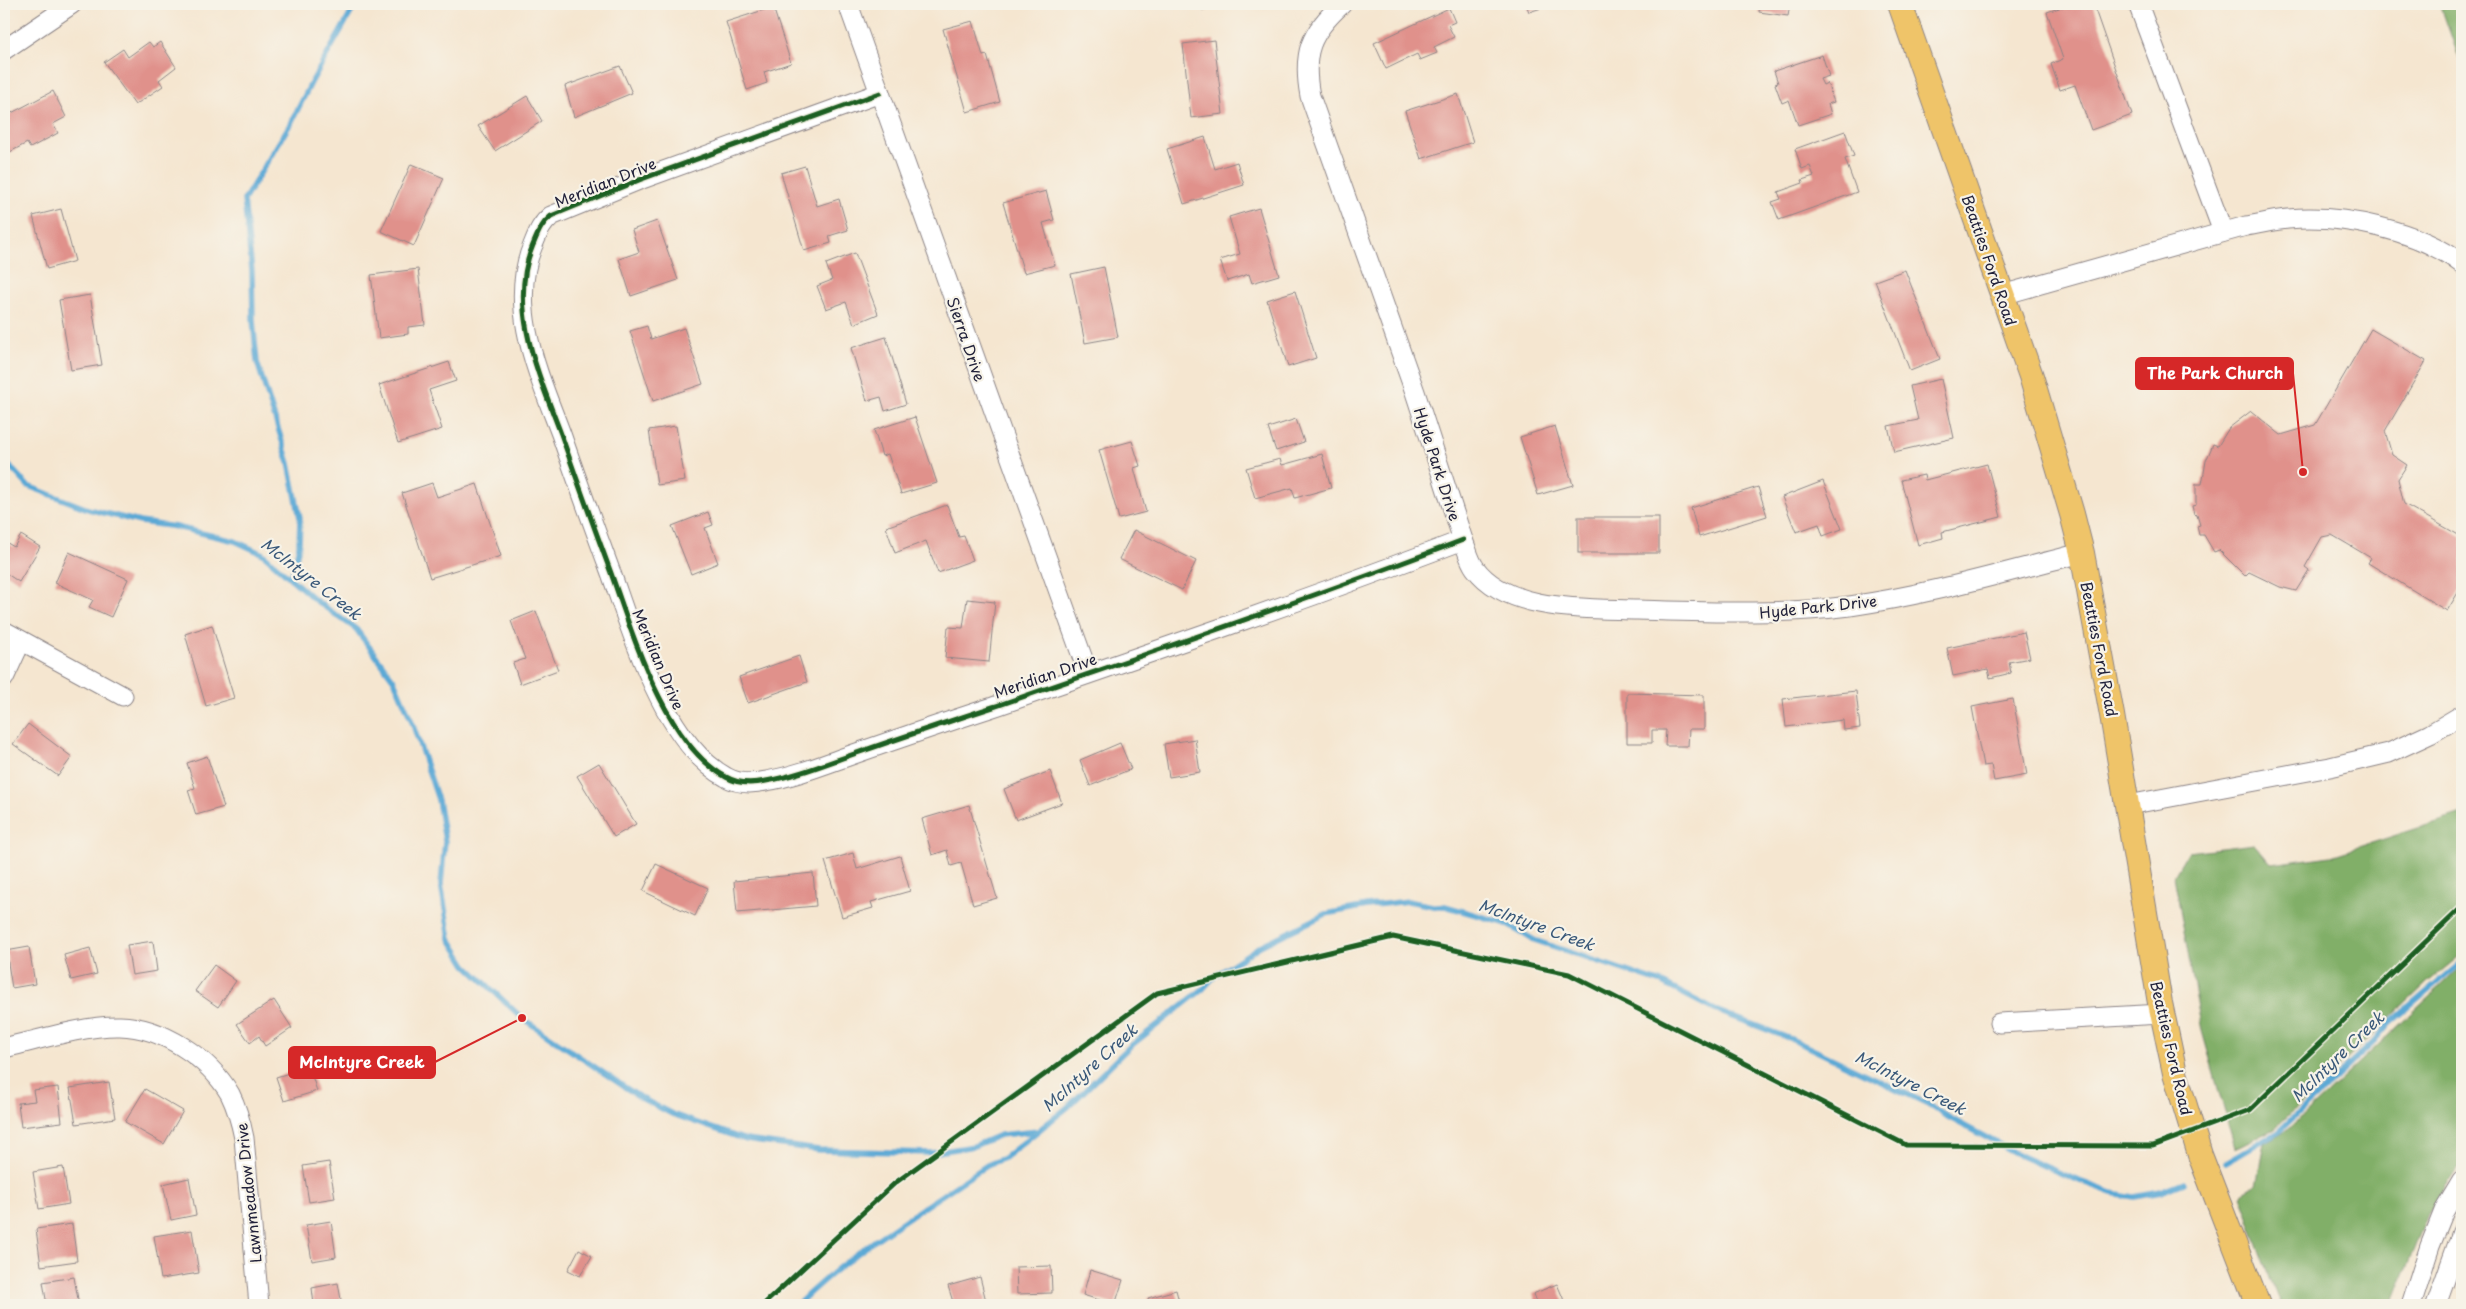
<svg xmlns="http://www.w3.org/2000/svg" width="2466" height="1309" font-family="'Playpen Sans',sans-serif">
  <rect width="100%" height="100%" fill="#f7f3e8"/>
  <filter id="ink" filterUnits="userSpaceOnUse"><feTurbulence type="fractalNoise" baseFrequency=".02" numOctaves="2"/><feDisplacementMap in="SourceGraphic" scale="10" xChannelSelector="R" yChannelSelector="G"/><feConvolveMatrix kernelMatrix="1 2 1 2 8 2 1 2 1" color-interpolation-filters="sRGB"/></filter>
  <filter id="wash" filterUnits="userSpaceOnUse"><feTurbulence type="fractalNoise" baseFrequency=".0096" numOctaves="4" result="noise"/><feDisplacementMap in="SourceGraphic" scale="20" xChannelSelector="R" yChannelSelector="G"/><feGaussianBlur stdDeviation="1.12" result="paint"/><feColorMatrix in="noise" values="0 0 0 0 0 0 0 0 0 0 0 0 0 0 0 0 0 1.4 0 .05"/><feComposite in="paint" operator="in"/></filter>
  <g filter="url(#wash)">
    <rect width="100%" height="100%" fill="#f5e6d0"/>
    <!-- forest -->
    <g fill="#81af68" stroke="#526852">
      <path d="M 2440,4 L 2462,4 L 2462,67 Z"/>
      <path d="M 2462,814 L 2462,954 L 2429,981 L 2275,1128 L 2235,1148 L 2202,1031 L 2174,876 L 2188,852 L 2254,844 L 2271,864 L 2331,856 Z"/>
      <path d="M 2462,966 L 2462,1162 L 2428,1213 L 2392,1305 L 2280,1305 L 2240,1195 L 2256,1186 L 2264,1143 L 2291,1127 Z"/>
    </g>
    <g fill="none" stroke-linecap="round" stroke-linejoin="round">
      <!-- stream -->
      <g stroke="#5ba9d5" stroke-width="5.5">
        <path d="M 4,460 L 28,486 L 88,509 L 140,522 L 176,527 L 235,541 L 263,554 L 315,600 L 356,629 L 394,680 L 411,719 L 438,800 L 445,841 L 441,884 L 450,939 L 466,965 L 522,1018 L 641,1098 L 672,1114 L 746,1140 L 819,1150 L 932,1153 L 974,1146 L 1000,1135 L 1038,1131"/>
        <path d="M 291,579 L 299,546 L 300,518 L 289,463 L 257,362 L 253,320 L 252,271 L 244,200 L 292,121 L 311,83 L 356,4"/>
        <path d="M 2226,1162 L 2279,1131 L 2374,1042 L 2389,1024 L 2462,962"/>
        <path d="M 797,1305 C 852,1250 923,1209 987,1165 L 1004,1158 L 1068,1107 L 1128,1048 L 1203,989 L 1215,976 L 1260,946 L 1326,914 L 1367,906 L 1408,901 L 1438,907 L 1445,906 L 1504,923 L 1534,940 L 1662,983 L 1715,1010 L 1791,1039 L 1928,1104 L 1944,1115 L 2021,1156 L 2074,1179 L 2112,1193 L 2134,1197 L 2161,1192 L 2184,1183"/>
      </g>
    </g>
    <g id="blocks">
      <!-- building -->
      <g fill="#e0918b">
        <path d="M 1201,4 L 1242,4 L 1242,5 L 1202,10 Z"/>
        <path d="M 1526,4 L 1554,4 L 1529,12 Z"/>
        <path d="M 1760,4 L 1790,4 L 1788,16 L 1759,12 Z"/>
        <path d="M 2071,4 L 2093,4 L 2132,115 L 2091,130 L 2075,85 L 2060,90 L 2051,64 L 2063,59 L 2047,12 Z"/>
        <path d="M 773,7 L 791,63 L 764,72 L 767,83 L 747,90 L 726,22 Z"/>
        <path d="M 1449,8 L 1455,22 L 1448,25 L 1454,37 L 1434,47 L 1437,53 L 1420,60 L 1417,54 L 1386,69 L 1374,43 Z"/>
        <path d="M 973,21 L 983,56 L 987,55 L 1000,102 L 967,112 L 943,29 Z"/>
        <path d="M 1214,40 L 1223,114 L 1191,118 L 1183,44 Z"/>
        <path d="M 149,42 L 153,47 L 160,42 L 176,67 L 159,80 L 163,86 L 135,105 L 104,62 L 123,49 L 128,57 Z"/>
        <path d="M 1822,55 L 1829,76 L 1820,79 L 1823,85 L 1827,83 L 1834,102 L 1828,104 L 1831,114 L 1798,125 L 1789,100 L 1782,103 L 1775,84 L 1778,83 L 1774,71 Z"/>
        <path d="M 620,66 L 632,93 L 574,117 L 565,86 Z"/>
        <path d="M 53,91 L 66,117 L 53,124 L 58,133 L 30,148 L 27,143 L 8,153 L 4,144 L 4,117 Z"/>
        <path d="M 1458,94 L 1473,142 L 1421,159 L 1405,111 Z"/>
        <path d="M 527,96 L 542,121 L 495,151 L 478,126 Z"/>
        <path d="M 1845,131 L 1854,156 L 1845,159 L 1857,192 L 1779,220 L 1772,202 L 1781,199 L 1778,192 L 1803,183 L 1802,180 L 1814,176 L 1810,166 L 1802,169 L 1795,149 Z"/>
        <path d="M 1205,137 L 1215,169 L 1237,162 L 1244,185 L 1184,204 L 1167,149 Z"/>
        <path d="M 411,164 L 444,178 L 414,246 L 381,231 Z"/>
        <path d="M 805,166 L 817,206 L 839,199 L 848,230 L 829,236 L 831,243 L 804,251 L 781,173 Z"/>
        <path d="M 1046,191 L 1054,220 L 1043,223 L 1055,265 L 1024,273 L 1003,203 Z"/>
        <path d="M 1259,208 L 1279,275 L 1252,283 L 1249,274 L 1227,281 L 1220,260 L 1240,254 L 1229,217 Z"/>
        <path d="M 61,209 L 75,261 L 47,269 L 33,216 Z"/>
        <path d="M 657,221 L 678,280 L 631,296 L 619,259 L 639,252 L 632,230 Z"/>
        <path d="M 855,253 L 878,314 L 854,324 L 846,302 L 826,309 L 817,286 L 832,280 L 826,264 Z"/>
        <path d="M 1104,267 L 1118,337 L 1085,343 L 1071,274 Z"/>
        <path d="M 418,269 L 425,325 L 408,327 L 408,334 L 379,338 L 371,275 Z"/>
        <path d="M 1905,270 L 1940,359 L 1910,371 L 1875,281 Z"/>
        <path d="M 1295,291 L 1316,358 L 1288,367 L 1267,300 Z"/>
        <path d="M 90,295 L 102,365 L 71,370 L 59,300 Z"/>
        <path d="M 647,326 L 651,339 L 684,328 L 703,384 L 653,401 L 630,331 Z"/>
        <path d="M 2371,329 L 2426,361 L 2385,431 L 2392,455 L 2407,465 L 2398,479 L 2404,504 L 2462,537 L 2462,593 L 2459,591 L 2447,611 L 2368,563 L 2371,558 L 2332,535 L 2322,537 L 2305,567 L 2309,570 L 2296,591 L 2280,587 L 2249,572 L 2245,576 L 2219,550 L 2214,552 L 2204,535 L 2199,535 L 2197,526 L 2200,525 L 2197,515 L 2194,514 L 2192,506 L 2196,505 L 2196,484 L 2202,484 L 2206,461 L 2213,444 L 2218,446 L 2229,428 L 2251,411 L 2281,435 L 2315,425 Z"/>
        <path d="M 886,337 L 906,404 L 885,411 L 881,397 L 867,401 L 851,348 Z"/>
        <path d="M 449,362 L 456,381 L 429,390 L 442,429 L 398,443 L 379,385 Z"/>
        <path d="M 1941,379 L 1954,438 L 1894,452 L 1888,426 L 1918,420 L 1910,386 Z"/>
        <path d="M 915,417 L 937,483 L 901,494 L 888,454 L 882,456 L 874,430 Z"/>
        <path d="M 1296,419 L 1304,442 L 1276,451 L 1268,428 Z"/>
        <path d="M 676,426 L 685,481 L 657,485 L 649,430 Z"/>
        <path d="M 1555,426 L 1573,485 L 1538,495 L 1520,437 Z"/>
        <path d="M 1132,441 L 1140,466 L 1134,468 L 1146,512 L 1119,519 L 1099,450 Z"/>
        <path d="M 1322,454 L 1331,488 L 1295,498 L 1292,488 L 1255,498 L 1246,468 L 1280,459 L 1282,465 Z"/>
        <path d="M 1987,464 L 2001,517 L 1942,532 L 1943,538 L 1918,545 L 1901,480 L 1924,475 L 1925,480 Z"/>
        <path d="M 1823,481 L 1842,529 L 1823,536 L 1819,524 L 1796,532 L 1782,497 Z"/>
        <path d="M 432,483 L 437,497 L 477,484 L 501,556 L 430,578 L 402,493 Z"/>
        <path d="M 1758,487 L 1767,516 L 1699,537 L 1691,508 Z"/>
        <path d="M 947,505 L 959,537 L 964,536 L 973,560 L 938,573 L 926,541 L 895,553 L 886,527 Z"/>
        <path d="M 708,512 L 713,525 L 705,528 L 718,563 L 691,574 L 672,526 Z"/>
        <rect x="1578" y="517" width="81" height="36"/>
        <path d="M 1134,530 L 1196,561 L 1182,590 L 1119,559 Z"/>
        <path d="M 21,535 L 40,547 L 19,582 L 4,572 L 4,541 L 14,547 Z"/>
        <path d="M 69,552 L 128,579 L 111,617 L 89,607 L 93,600 L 55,583 Z"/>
        <path d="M 967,599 L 995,602 L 989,662 L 945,658 L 948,627 L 963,628 Z"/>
        <path d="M 536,611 L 558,670 L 520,684 L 513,663 L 525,659 L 511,621 Z"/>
        <path d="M 212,625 L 234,698 L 206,706 L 185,634 Z"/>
        <path d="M 2024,632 L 2030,658 L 2009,662 L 2011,673 L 1990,678 L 1988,669 L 1953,676 L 1947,648 Z"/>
        <path d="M 799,656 L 807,682 L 748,703 L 739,677 Z"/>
        <path d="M 1856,691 L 1860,728 L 1844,730 L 1843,720 L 1786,727 L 1783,699 Z"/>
        <path d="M 1627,693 L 1704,695 L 1704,729 L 1689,729 L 1688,746 L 1665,746 L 1666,730 L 1652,730 L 1652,743 L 1627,743 Z"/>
        <path d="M 2013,699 L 2027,775 L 1994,781 L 1991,765 L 1983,766 L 1972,707 Z"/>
        <path d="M 28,724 L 72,757 L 58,776 L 13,744 Z"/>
        <path d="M 1195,739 L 1200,772 L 1169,777 L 1164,744 Z"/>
        <path d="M 1120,743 L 1131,769 L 1090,786 L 1080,760 Z"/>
        <path d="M 207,756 L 224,807 L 196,815 L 188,790 L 195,788 L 187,763 Z"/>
        <path d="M 599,763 L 636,824 L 614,837 L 577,776 Z"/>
        <path d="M 1050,771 L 1062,803 L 1016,820 L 1004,789 Z"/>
        <path d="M 969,805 L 997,898 L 973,905 L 961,863 L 951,866 L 947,850 L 932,855 L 922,819 Z"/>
        <path d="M 853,853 L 857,869 L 900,856 L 910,891 L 871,902 L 873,908 L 842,917 L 825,861 Z"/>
        <path d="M 656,864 L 708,888 L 695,916 L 643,891 Z"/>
        <path d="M 813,873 L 816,906 L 737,913 L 734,881 Z"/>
        <path d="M 153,941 L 157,971 L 132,975 L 127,945 Z"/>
        <path d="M 29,947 L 35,984 L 12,988 L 6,951 Z"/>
        <path d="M 90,948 L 97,974 L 71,980 L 64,955 Z"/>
        <path d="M 214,965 L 236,981 L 218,1007 L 195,991 Z"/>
        <path d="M 274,1000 L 292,1028 L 265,1046 L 259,1036 L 250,1043 L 237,1024 Z"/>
        <path d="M 309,1067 L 317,1091 L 284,1101 L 276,1077 Z"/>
        <path d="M 109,1082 L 115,1118 L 76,1124 L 70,1088 Z"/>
        <path d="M 58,1087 L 62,1122 L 21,1127 L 18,1103 L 35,1101 L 33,1090 Z"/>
        <path d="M 145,1089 L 183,1111 L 164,1144 L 125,1122 Z"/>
        <path d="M 329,1162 L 335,1198 L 309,1202 L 303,1166 Z"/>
        <path d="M 63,1167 L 69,1204 L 39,1209 L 33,1172 Z"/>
        <path d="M 189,1178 L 196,1215 L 171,1220 L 163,1184 Z"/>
        <path d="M 331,1221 L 336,1257 L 312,1261 L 306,1225 Z"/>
        <path d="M 72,1224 L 77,1261 L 41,1266 L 36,1229 Z"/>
        <path d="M 192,1230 L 199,1273 L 161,1279 L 154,1236 Z"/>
        <path d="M 579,1249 L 592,1256 L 580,1276 L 568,1270 Z"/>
        <path d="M 1051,1266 L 1052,1293 L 1017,1294 L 1016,1267 Z"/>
        <path d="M 1090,1270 L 1123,1280 L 1115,1305 L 1083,1295 Z"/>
        <path d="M 74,1277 L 79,1305 L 47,1305 L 43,1282 Z"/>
        <path d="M 980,1277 L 986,1301 L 971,1305 L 954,1305 L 948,1286 Z"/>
        <path d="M 338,1283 L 342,1305 L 314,1305 L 312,1288 Z"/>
        <path d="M 1557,1284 L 1566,1305 L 1537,1305 L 1533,1294 Z"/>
        <path d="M 1176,1290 L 1180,1305 L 1150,1305 L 1148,1298 Z"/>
      </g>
    </g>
  </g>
  <g filter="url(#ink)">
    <use href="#blocks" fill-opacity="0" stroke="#8c8486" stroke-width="1"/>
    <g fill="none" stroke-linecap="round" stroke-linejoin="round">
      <defs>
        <g id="minor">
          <path d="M 848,4 L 1088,673"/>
          <path d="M 1342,4 C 1310,33 1302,53 1310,96 L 1415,392 L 1463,540 C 1467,549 1469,560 1475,568 C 1508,613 1589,608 1638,610 C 1709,612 1780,615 1850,606 C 1928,595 2005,572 2082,553"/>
          <path d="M 2138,4 L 2223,232"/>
          <path d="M 4,50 L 72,4"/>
          <path d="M 880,93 L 639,180 L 551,216 C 541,224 538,233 533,245 C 507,307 539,375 561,434 C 577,480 594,527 611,573 C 633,635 665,744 726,777 C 738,784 752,784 766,781 C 796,776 825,764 854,754 C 900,738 947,722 993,707 C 1150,653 1308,599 1463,540"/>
          <path d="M 2002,295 L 2246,226 C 2260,224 2274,220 2288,219 C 2342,214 2419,230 2462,264"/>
          <path d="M 4,631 L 123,696"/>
          <path d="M 4,678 L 21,641"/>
          <path d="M 2128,805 L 2330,767 L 2389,753 L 2430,734 L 2462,715"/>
          <path d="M 1999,1023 L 2162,1014"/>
          <path d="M 4,1048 C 37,1040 87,1025 120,1026 C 162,1027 209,1058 230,1094 C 237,1108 241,1123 244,1138 L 259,1305"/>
          <path d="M 2411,1305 L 2430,1246 L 2444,1211 L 2462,1181"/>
          <path d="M 2436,1305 L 2462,1232"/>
        </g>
        <path id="major" d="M 1900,4 L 2031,376 L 2072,514 L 2082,553 L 2112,715 L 2160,1003 L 2175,1073 L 2200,1155 L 2258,1305"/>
      </defs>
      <!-- minor casing -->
      <use href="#minor" stroke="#8c8486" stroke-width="21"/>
      <!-- major casing -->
      <use href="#major" stroke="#8c8486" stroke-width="26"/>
      <!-- minor -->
      <use href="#minor" stroke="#fff" stroke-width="19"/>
      <!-- major -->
      <use href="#major" stroke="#efc469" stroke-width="24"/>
      <defs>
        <g id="cycleway">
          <path d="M 880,93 L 639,180 L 551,216 C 541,224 538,233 533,245 C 507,307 539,375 561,434 C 577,480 594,527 611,573 C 633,635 665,744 726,777 C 738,784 752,784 766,781 C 796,776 825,764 854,754 C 900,738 947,722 993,707 C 1150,653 1308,599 1463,540"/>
          <path d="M 763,1305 L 895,1183 L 1157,993 L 1393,937 L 1569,974 L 1906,1145 L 2153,1146 L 2250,1110 L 2462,907"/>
        </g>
      </defs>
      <!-- cycleway casing -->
      <use href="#cycleway" stroke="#f7f3e8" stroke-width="8"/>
      <!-- cycleway -->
      <use href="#cycleway" stroke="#1b5e20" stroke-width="5"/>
    </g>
  </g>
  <g text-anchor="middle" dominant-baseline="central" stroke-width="4.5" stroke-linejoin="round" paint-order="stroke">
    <!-- street labels -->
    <g font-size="15" fill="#22223b" stroke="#f7f3e8">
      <text transform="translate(605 182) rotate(-22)">Meridian Drive</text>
      <text transform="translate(1990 260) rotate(71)">Beatties Ford Road</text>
      <text transform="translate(967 339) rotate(71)">Sierra Drive</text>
      <text transform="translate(1438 464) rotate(72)">Hyde Park Drive</text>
      <text transform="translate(1818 606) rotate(-6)">Hyde Park Drive</text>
      <text transform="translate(2100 649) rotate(79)">Beatties Ford Road</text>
      <text transform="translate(659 659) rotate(67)">Meridian Drive</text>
      <text transform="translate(1045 675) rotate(-19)">Meridian Drive</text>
      <text transform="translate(2172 1048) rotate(77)">Beatties Ford Road</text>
      <text transform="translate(248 1193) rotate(-96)">Lawnmeadow Drive</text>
    </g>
    <!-- water labels -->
    <g font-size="16" font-style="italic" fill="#395879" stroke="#f7f3e8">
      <text transform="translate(312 578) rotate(38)">McIntyre Creek</text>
      <text transform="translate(1537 924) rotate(20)">McIntyre Creek</text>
      <text transform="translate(2337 1056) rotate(-44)">McIntyre Creek</text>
      <text transform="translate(1089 1067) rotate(-42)">McIntyre Creek</text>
      <text transform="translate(1911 1082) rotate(27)">McIntyre Creek</text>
    </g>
  </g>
  <!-- callouts -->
  <path fill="none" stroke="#d62828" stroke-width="2" d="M2303 472L2293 373M522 1018L435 1062"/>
  <g fill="#d62828" stroke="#f7f3e8" stroke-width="2">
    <circle cx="2303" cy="472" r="5"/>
    <circle cx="522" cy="1018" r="5"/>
  </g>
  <g fill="#d62828" stroke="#d62828" stroke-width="2">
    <rect x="2136" y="358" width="157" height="31" rx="5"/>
    <rect x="289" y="1047" width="146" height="31" rx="5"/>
  </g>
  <g font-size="16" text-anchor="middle" font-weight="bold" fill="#fff">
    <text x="2215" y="379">The Park Church</text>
    <text x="362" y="1068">McIntyre Creek</text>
  </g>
  <!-- margin -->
  <rect width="2466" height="1309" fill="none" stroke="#f7f3e8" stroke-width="20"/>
</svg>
